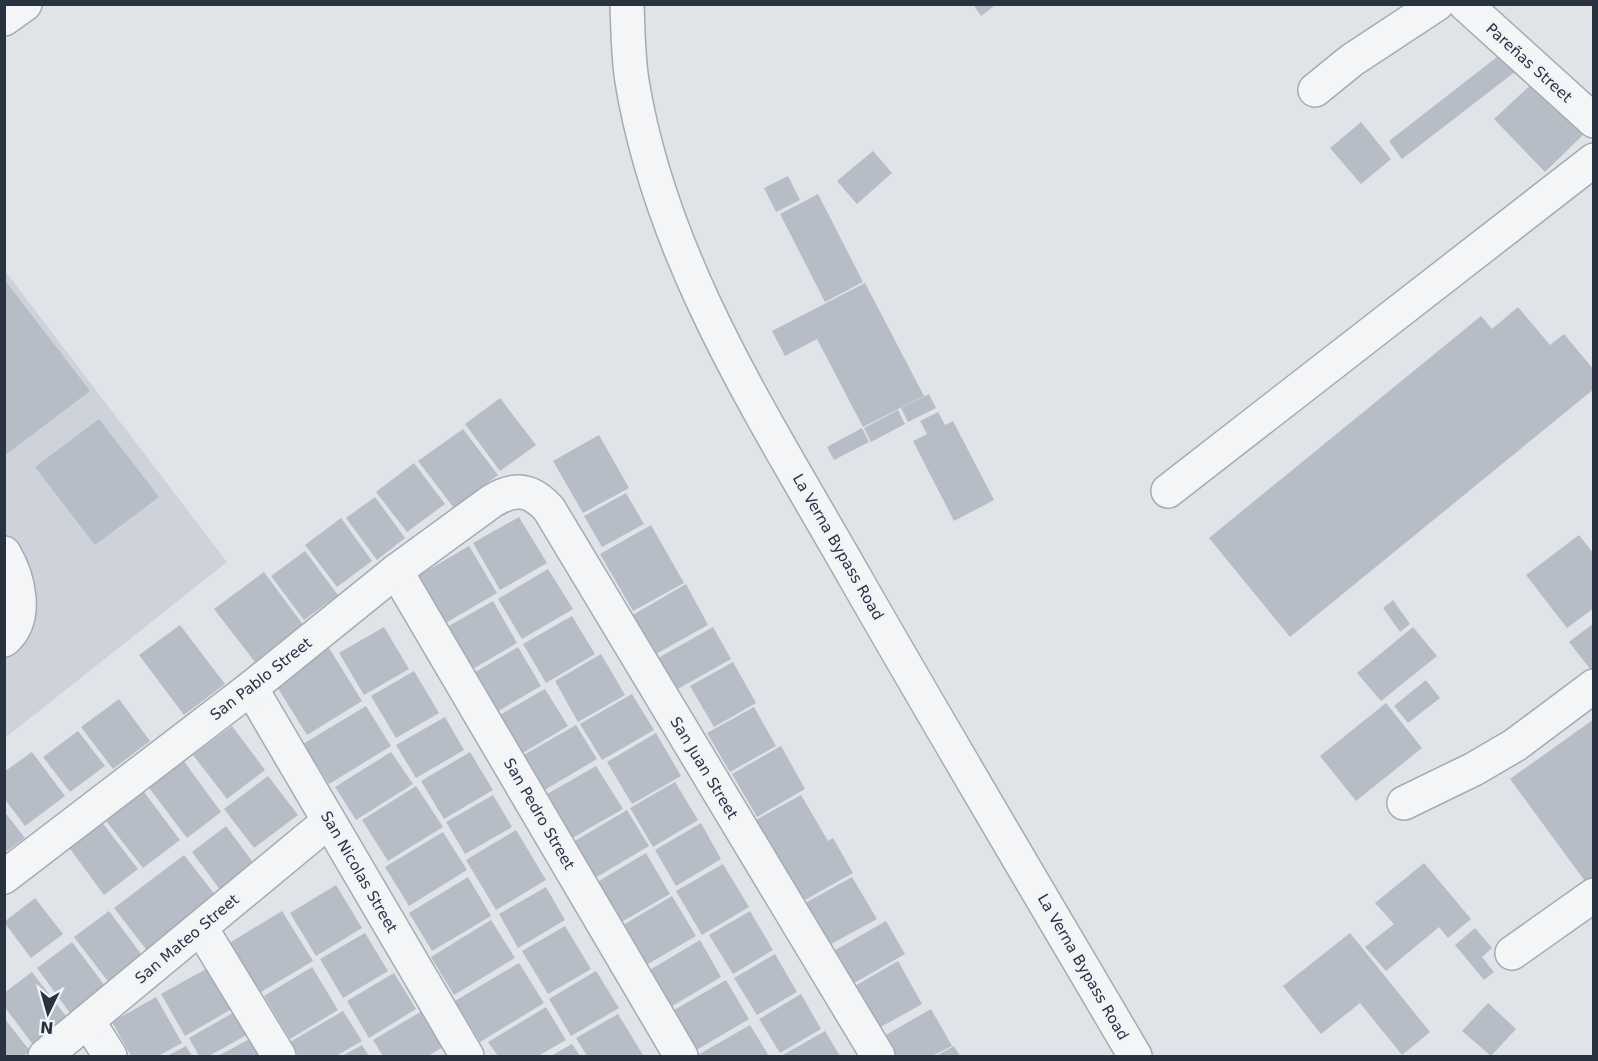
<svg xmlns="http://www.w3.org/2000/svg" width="1598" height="1061" font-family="'DejaVu Sans',sans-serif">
  <rect width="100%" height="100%" fill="#e0e4e9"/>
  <!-- built -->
  <path fill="#ced3db" d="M 5,271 L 227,562 L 5,738 Z"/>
  <!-- building -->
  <g fill="#b7bdc6">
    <path d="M 973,4 L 997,4 L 981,16 Z"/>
    <path d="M 1506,50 L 1520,68 L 1402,159 L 1389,141 Z"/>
    <path d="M 1537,79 L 1587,131 L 1545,172 L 1494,119 Z"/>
    <path d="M 1361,122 L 1391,159 L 1361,184 L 1330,148 Z"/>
    <path d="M 873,151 L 892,173 L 857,204 L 837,181 Z"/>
    <path d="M 788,176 L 800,200 L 776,212 L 764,188 Z"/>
    <path d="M 818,194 L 863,282 L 825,302 L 780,214 Z"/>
    <path d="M 4,279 L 90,391 L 4,456 Z"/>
    <path d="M 865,283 L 924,396 L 863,427 L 817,339 L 785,356 L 772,331 Z"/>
    <path d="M 1518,307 L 1550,345 L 1564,334 L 1594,370 L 1594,389 L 1290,637 L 1209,538 L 1481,316 L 1492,329 Z"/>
    <path d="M 929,394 L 936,408 L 908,422 L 901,408 Z"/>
    <path d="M 500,398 L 536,445 L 500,471 L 465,424 Z"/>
    <path d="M 898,410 L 905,424 L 871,442 L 864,428 Z"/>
    <path d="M 938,412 L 945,425 L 953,421 L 994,500 L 954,521 L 913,441 L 927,434 L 920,421 Z"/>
    <path d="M 99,419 L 159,497 L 95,545 L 35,467 Z"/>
    <path d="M 862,428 L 869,442 L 834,460 L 827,447 Z"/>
    <path d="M 463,429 L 498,475 L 454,508 L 418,461 Z"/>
    <path d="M 599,435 L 629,488 L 583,513 L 553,461 Z"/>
    <path d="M 414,463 L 445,504 L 407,532 L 376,492 Z"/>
    <path d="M 626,493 L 644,524 L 602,547 L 584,516 Z"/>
    <path d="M 375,497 L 405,538 L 377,560 L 346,518 Z"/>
    <path d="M 519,517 L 547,563 L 500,590 L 473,543 Z"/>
    <path d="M 341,518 L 372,561 L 337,587 L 305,545 Z"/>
    <path d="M 651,525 L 684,583 L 633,611 L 600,554 Z"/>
    <path d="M 1579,535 L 1594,554 L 1594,608 L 1567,628 L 1526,575 Z"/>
    <path d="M 469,546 L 497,593 L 444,624 L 416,577 Z"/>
    <path d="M 305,551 L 338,595 L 304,620 L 271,576 Z"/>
    <path d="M 548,569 L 573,609 L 522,639 L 498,599 Z"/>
    <path d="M 264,572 L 304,626 L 255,662 L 214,609 Z"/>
    <path d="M 686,584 L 708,625 L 654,655 L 631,616 Z"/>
    <path d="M 1393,600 L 1410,624 L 1400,632 L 1383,608 Z"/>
    <path d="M 493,601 L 517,643 L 473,669 L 447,627 Z"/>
    <path d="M 572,616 L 595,654 L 546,683 L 523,644 Z"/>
    <path d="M 1594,623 L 1594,674 L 1569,642 Z"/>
    <path d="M 180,625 L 225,684 L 184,715 L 139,655 Z"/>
    <path d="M 384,627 L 409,669 L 364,695 L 339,653 Z"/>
    <path d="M 713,627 L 731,659 L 676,690 L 658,658 Z"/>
    <path d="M 1413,627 L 1437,656 L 1381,701 L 1357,673 Z"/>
    <path d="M 518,647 L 541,686 L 495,713 L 472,674 Z"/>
    <path d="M 329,648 L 362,701 L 307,735 L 274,682 Z"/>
    <path d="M 601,654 L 625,695 L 578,722 L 555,681 Z"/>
    <path d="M 733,662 L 756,703 L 714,727 L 690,686 Z"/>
    <path d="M 414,671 L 439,713 L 396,738 L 371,696 Z"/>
    <path d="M 1426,680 L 1440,698 L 1408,723 L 1394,706 Z"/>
    <path d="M 545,689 L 568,726 L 521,754 L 498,716 Z"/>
    <path d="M 632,694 L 654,730 L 602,760 L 580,724 Z"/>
    <path d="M 119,699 L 150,741 L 113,769 L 81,727 Z"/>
    <path d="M 1386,703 L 1422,748 L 1356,801 L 1320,756 Z"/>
    <path d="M 366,706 L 391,746 L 329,784 L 303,744 Z"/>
    <path d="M 754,707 L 776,746 L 730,772 L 707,733 Z"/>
    <path d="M 445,717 L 464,750 L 416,778 L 396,745 Z"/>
    <path d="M 1594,719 L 1594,880 L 1587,884 L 1510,779 Z"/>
    <path d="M 576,725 L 597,759 L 536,795 L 515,760 Z"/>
    <path d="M 232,726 L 265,770 L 227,799 L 193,755 Z"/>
    <path d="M 78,731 L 105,766 L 70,792 L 43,757 Z"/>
    <path d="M 656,733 L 681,776 L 632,804 L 607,762 Z"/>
    <path d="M 781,746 L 805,789 L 757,817 L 732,774 Z"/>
    <path d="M 32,752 L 65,796 L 25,826 L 4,798 L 4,772 Z"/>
    <path d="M 391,752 L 413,784 L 356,820 L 335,787 Z"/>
    <path d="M 470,752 L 493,790 L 444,819 L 421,781 Z"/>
    <path d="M 178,753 L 221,812 L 187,838 L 143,780 Z"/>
    <path d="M 596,766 L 623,809 L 567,841 L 542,797 Z"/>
    <path d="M 268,776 L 298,815 L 254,848 L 224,809 Z"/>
    <path d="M 675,782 L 698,820 L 653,847 L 630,808 Z"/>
    <path d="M 416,786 L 443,827 L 388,861 L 362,820 Z"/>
    <path d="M 141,788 L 180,840 L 143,868 L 103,817 Z"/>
    <path d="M 493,795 L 512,827 L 465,854 L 446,822 Z"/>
    <path d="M 801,795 L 828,841 L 833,838 L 853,873 L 796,905 L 752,822 Z"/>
    <path d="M 627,810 L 649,846 L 590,881 L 568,845 Z"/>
    <path d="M 4,811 L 25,838 L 4,853 Z"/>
    <path d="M 101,821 L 138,869 L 104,895 L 68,846 Z"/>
    <path d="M 701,823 L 721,859 L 676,886 L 655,850 Z"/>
    <path d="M 226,826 L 258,869 L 224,895 L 192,852 Z"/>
    <path d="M 516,830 L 546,880 L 496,910 L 466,860 Z"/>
    <path d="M 443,832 L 467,870 L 409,906 L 385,867 Z"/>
    <path d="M 646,853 L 670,894 L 618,924 L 594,884 Z"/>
    <path d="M 184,855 L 219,900 L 149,953 L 114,908 Z"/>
    <path d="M 1424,863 L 1471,919 L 1448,938 L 1439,927 L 1386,971 L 1365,947 L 1394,924 L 1375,903 Z"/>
    <path d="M 723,864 L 749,907 L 702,935 L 676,891 Z"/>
    <path d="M 468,877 L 491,916 L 432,951 L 409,913 Z"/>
    <path d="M 852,877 L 877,919 L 822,949 L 798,907 Z"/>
    <path d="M 336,885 L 362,928 L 316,956 L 290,913 Z"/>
    <path d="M 546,887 L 565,920 L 518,948 L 499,914 Z"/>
    <path d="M 672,896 L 696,936 L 641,968 L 618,928 Z"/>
    <path d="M 35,898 L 63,934 L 31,958 L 4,922 Z"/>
    <path d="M 109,911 L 144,958 L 110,984 L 74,937 Z"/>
    <path d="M 282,911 L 313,961 L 256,995 L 226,945 Z"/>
    <path d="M 750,911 L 773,950 L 733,974 L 709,935 Z"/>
    <path d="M 491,920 L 515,958 L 454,995 L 431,957 Z"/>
    <path d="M 886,921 L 905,954 L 849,986 L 830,953 Z"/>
    <path d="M 565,926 L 591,969 L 548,994 L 522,951 Z"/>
    <path d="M 1475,928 L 1492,948 L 1482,957 L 1494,972 L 1484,980 L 1455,945 Z"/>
    <path d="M 365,933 L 388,971 L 343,998 L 320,959 Z"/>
    <path d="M 1350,933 L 1430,1032 L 1402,1055 L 1360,1003 L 1321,1034 L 1283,986 Z"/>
    <path d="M 700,940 L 721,977 L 669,1008 L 648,971 Z"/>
    <path d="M 72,942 L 108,990 L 73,1017 L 37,968 Z"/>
    <path d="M 775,954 L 797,992 L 757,1015 L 734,978 Z"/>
    <path d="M 898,961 L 922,1004 L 879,1028 L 855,986 Z"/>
    <path d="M 519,963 L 544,1003 L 480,1042 L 455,1001 Z"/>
    <path d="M 312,967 L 338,1010 L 290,1039 L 264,996 Z"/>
    <path d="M 206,969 L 230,1010 L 185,1036 L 161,994 Z"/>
    <path d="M 596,971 L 619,1008 L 571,1036 L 549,999 Z"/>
    <path d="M 32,972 L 69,1020 L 34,1046 L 4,1006 L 4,993 Z"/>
    <path d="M 394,973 L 416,1009 L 369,1038 L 347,1001 Z"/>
    <path d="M 726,980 L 749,1019 L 693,1052 L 669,1013 Z"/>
    <path d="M 801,994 L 821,1029 L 780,1053 L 759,1019 Z"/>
    <path d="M 156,997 L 182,1043 L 158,1056 L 131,1056 L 112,1022 Z"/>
    <path d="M 1488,1003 L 1516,1029 L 1491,1056 L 1462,1031 Z"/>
    <path d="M 546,1007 L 566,1040 L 538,1056 L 498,1056 L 488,1042 Z"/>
    <path d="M 931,1009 L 952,1046 L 932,1056 L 889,1056 L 879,1039 Z"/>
    <path d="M 238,1010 L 250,1033 L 209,1056 L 199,1056 L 189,1038 Z"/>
    <path d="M 343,1011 L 362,1041 L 336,1056 L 299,1056 L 290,1042 Z"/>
    <path d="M 422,1011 L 443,1047 L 428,1056 L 383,1056 L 373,1040 Z"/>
    <path d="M 618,1014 L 643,1055 L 587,1056 L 576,1038 Z"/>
    <path d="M 4,1018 L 30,1051 L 23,1056 L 4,1056 Z"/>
    <path d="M 750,1025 L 769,1056 L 696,1056 Z"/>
    <path d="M 825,1031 L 840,1056 L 781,1056 Z"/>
    <path d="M 255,1036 L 267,1056 L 218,1056 Z"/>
    <path d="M 572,1044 L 580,1056 L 551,1056 Z"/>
    <path d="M 362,1045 L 369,1056 L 342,1056 Z"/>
    <path d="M 186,1046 L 192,1056 L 167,1056 Z"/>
    <path d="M 954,1046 L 960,1056 L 936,1056 Z"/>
  </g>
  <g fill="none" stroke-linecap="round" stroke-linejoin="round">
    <defs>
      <g id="minor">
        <path d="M 627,4 C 628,30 628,56 632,81 C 662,265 767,422 857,581 C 948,740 1042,898 1135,1056"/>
        <path d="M 1465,4 L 1594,121"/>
        <path d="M 4,19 L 25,4"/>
        <path d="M 1315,90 L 1352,60 L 1437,4"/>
        <path d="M 1168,491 L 1594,160"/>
        <path d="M 4,553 C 19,578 29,619 4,640"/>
        <path d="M 396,571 L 681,1056"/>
        <path d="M 251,688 L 467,1056"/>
        <path d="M 1404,803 L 1474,769 L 1515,745 L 1594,686"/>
        <path d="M 4,877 L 251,688 L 396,571 L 492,501 C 515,487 531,489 549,509 L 878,1056"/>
        <path d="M 201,928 L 279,1056"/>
        <path d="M 1512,953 L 1594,895"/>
        <path d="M 88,1021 L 110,1056"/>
        <path d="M 45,1056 L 329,821"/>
      </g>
    </defs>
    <!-- minor casing -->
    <use href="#minor" stroke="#a5abb3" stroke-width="36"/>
    <!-- minor -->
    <use href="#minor" stroke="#f3f5f7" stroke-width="33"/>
  </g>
  <g text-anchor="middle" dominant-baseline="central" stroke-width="4.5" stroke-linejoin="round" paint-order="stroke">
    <!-- street labels -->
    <g font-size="15" fill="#293241" stroke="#f0f3f7">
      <text transform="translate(1529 63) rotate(42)">Pareñas Street</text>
      <text transform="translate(838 547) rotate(60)">La Verna Bypass Road</text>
      <text transform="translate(261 679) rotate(-38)">San Pablo Street</text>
      <text transform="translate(704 768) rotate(59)">San Juan Street</text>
      <text transform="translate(539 814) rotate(60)">San Pedro Street</text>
      <text transform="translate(359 872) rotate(60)">San Nicolas Street</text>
      <text transform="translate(187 939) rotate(-40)">San Mateo Street</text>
      <text transform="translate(1083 967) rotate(60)">La Verna Bypass Road</text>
    </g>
  </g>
  <!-- border -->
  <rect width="1598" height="1061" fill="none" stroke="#293241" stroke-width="12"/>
  <!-- north arrow -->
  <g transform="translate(48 1013) rotate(185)" stroke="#f0f3f7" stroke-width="4.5" paint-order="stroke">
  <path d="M0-4.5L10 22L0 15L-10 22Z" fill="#293241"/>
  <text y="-9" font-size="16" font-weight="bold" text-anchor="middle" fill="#293241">N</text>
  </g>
</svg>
